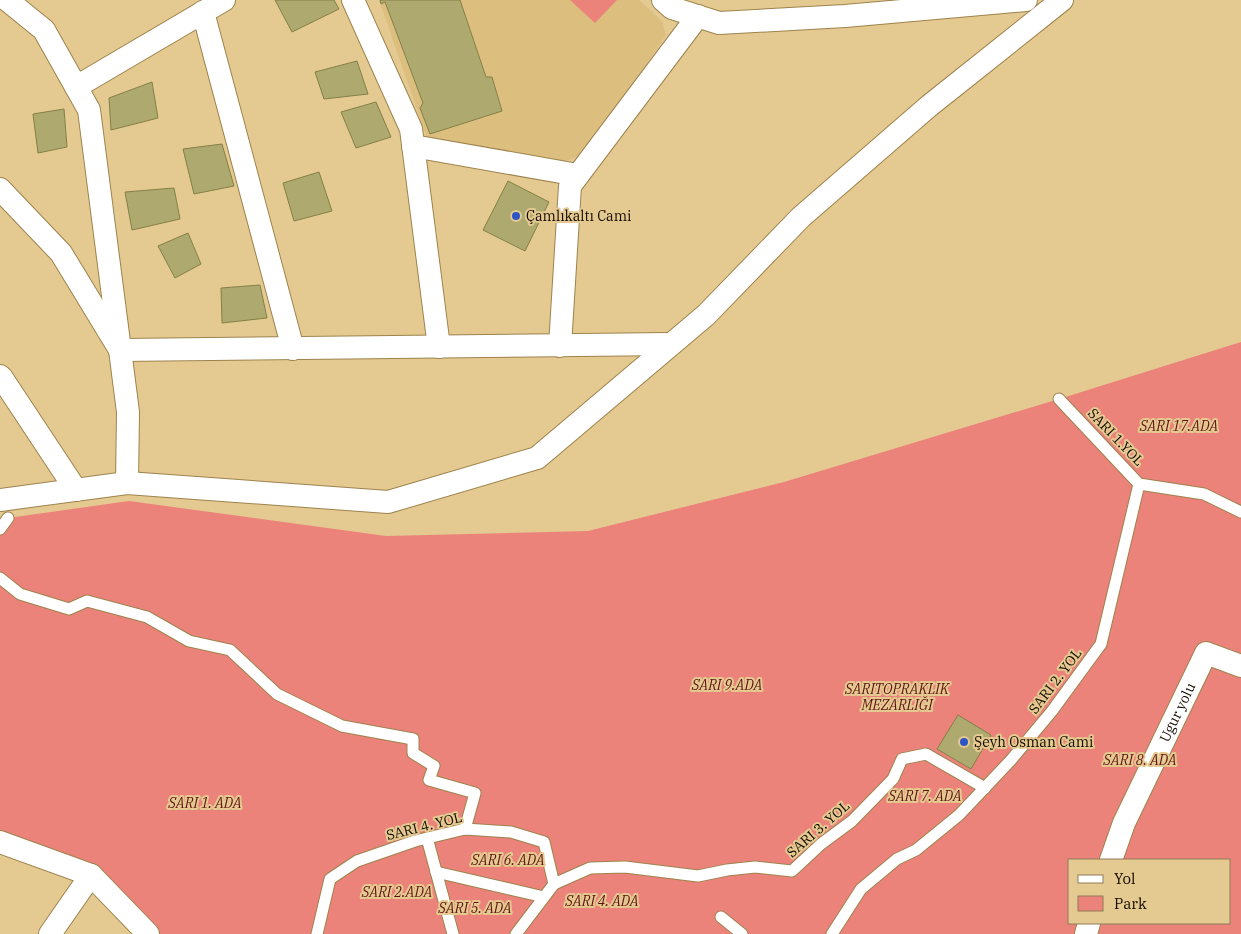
<svg xmlns="http://www.w3.org/2000/svg" width="1241" height="934" font-family="'IBM Plex Serif',serif">
  <rect width="100%" height="100%" fill="#e4c990"/>
  <!-- built -->
  <path fill="#dcbe7f" d="M 379,0 L 639,0 L 662,21 L 666,35 L 586,154 L 562,162 L 428,141 Z"/>
  <!-- green -->
  <g fill="#eb837b" fill-rule="evenodd">
    <path d="M 570,0 L 617,0 L 595,23 Z"/>
    <path d="M 1241,342 L 1241,934 L 148,934 L 91,875 L 0,842 L 0,518 L 8,518 L 129,501 L 386,536 L 588,531 L 784,482 L 1059,399 ZM 1070,860 L 1230,860 L 1230,923 L 1070,923 Z"/>
  </g>
  <!-- building -->
  <g fill="#aeaa6f" stroke="#848046">
    <path d="M 275,0 L 334,0 L 339,9 L 292,32 Z"/>
    <path d="M 380,0 L 460,0 L 486,77 L 492,77 L 502,111 L 430,134 L 420,108 L 423,103 L 385,2 L 381,4 Z"/>
    <path d="M 357,61 L 368,94 L 324,99 L 315,72 Z"/>
    <path d="M 152,82 L 158,118 L 111,130 L 109,98 Z"/>
    <path d="M 376,102 L 391,137 L 356,148 L 341,112 Z"/>
    <path d="M 64,109 L 67,147 L 38,153 L 33,114 Z"/>
    <path d="M 222,144 L 234,186 L 194,194 L 183,149 Z"/>
    <path d="M 319,172 L 332,211 L 294,221 L 283,183 Z"/>
    <path d="M 508,181 L 549,202 L 525,251 L 483,230 Z"/>
    <path d="M 174,188 L 180,219 L 132,230 L 125,192 Z"/>
    <path d="M 188,233 L 201,264 L 175,278 L 158,246 Z"/>
    <path d="M 260,285 L 267,318 L 222,323 L 221,288 Z"/>
    <path d="M 958,715 L 991,735 L 971,769 L 937,749 Z"/>
  </g>
  <g fill="none" stroke-linecap="round" stroke-linejoin="round">
    <defs>
      <g id="service">
        <path d="M 1059,399 L 1139,484 L 1204,494 L 1241,512"/>
        <path d="M 0,529 L 8,518"/>
        <path d="M 0,578 L 20,594 L 69,609 L 87,601 L 147,617 L 189,641 L 230,650 L 277,694 L 342,726 L 413,739 L 413,753 L 434,766 L 429,780 L 475,793 L 465,829"/>
        <path d="M 427,838 L 453,934"/>
        <path d="M 436,872 L 544,897"/>
        <path d="M 721,917 L 742,934"/>
        <path d="M 317,934 L 330,879 L 357,861 L 415,841 L 465,829 L 511,832 L 544,842 L 554,884"/>
        <path d="M 516,934 L 554,884 L 590,868 L 625,867 L 698,876 L 727,870 L 755,867 L 792,871 L 821,844 L 852,821 L 893,779 L 902,759 L 926,754 L 985,788"/>
        <path d="M 832,934 L 861,889 L 897,859 L 916,850 L 959,815 L 1011,760 L 1052,711 L 1101,644 L 1139,484"/>
      </g>
      <g id="minor">
        <path d="M 7,0 L 44,30 L 89,110 L 128,412 L 127,483"/>
        <path d="M 353,0 L 411,129 L 439,347"/>
        <path d="M 663,0 L 672,8 L 719,23 L 845,16 L 1026,0"/>
        <path d="M 203,12 L 293,349"/>
        <path d="M 76,87 L 224,0"/>
        <path d="M 413,146 L 578,175"/>
        <path d="M 0,189 L 61,253 L 120,350 L 671,344"/>
        <path d="M 560,346 L 570,186 L 698,16"/>
        <path d="M 0,376 L 2,378 L 76,490"/>
        <path d="M 0,500 L 127,483 L 388,502 L 537,458 L 706,315 L 801,217 L 929,106 L 1062,0"/>
        <path d="M 0,842 L 91,875 L 148,934"/>
        <path id="s1" d="M 1111,860 L 1124,823 L 1206,653 L 1241,666"/>
        <path d="M 50,934 L 91,875"/>
        <path d="M 1086,934 L 1089,923"/>
      </g>
    </defs>
    <!-- service casing -->
    <use href="#service" stroke="#9d834d" stroke-width="13"/>
    <!-- minor casing -->
    <use href="#minor" stroke="#9d834d" stroke-width="24"/>
    <!-- service -->
    <use href="#service" stroke="#fff" stroke-width="11"/>
    <!-- minor -->
    <use href="#minor" stroke="#fff" stroke-width="22"/>
  </g>
  <!-- markers -->
  <g fill="#2d55c4" stroke="#e4c990" stroke-width="2">
    <circle cx="516" cy="216" r="5"/>
    <circle cx="964" cy="742" r="5"/>
  </g>
  <g text-anchor="middle" dominant-baseline="central" stroke-width="4" stroke-linejoin="round" paint-order="stroke">
    <!-- poi labels -->
    <g font-size="14" fill="#140b00" stroke="#e4c990" text-anchor="start">
      <text x="526" y="216">Çamlıkaltı Cami</text>
      <text x="974" y="742">Şeyh Osman Cami</text>
    </g>
    <!-- park labels -->
    <g font-size="14" font-style="italic" fill="#5f1112" stroke="#e4c990">
      <text x="1179" y="426">SARI 17.ADA</text>
      <text x="727" y="685">SARI 9.ADA</text>
      <text x="897" y="689">SARITOPRAKLIK<tspan x="897" dy="16">MEZARLIĞI</tspan></text>
      <text x="1140" y="760">SARI 8. ADA</text>
      <text x="925" y="796">SARI 7. ADA</text>
      <text x="205" y="803">SARI 1. ADA</text>
      <text x="508" y="860">SARI 6. ADA</text>
      <text x="397" y="892">SARI 2.ADA</text>
      <text x="602" y="901">SARI 4. ADA</text>
      <text x="475" y="908">SARI 5. ADA</text>
    </g>
    <!-- street labels -->
    <g font-size="14" fill="#140b00" stroke="#e4c990">
      <text transform="translate(1116 437) rotate(46)">SARI 1.YOL</text>
      <text transform="translate(1055 681) rotate(-53)">SARI 2. YOL</text>
      <text stroke="none"><textPath href="#s1" startOffset="162">Ugur yolu</textPath></text>
      <text transform="translate(424 826) rotate(-14)">SARI 4. YOL</text>
      <text transform="translate(818 829) rotate(-41)">SARI 3. YOL</text>
    </g>
  </g>
  <!-- legend -->
  <rect x="1068" y="859" width="162" height="65" fill="#e4c990" stroke="#917d56"/>
  <rect x="1078" y="875" width="25" height="8" fill="#ffffff" stroke="#917d56"/>
  <text x="1114" y="884" font-size="15" fill="#140b00">Yol</text>
  <rect x="1078" y="896" width="25" height="15" fill="#eb837b" stroke="#917d56"/>
  <text x="1114" y="909" font-size="15" fill="#140b00">Park</text>
</svg>
